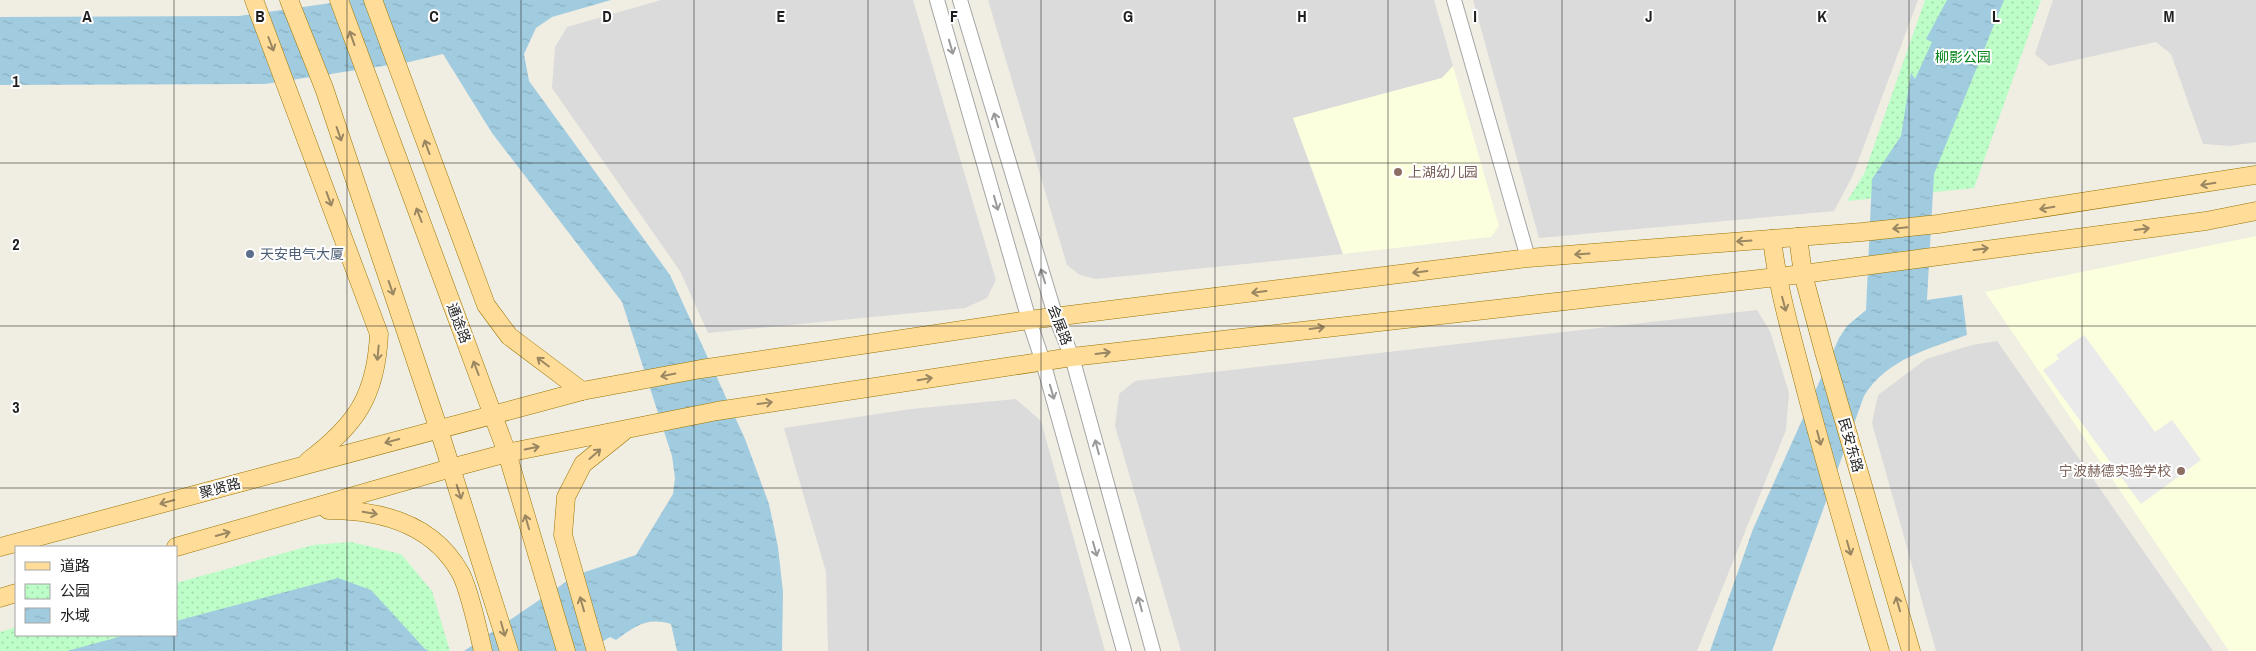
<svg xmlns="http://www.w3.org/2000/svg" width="2256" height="651" font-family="'Archivo Narrow','Noto Sans SC',sans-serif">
  <defs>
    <pattern id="park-dots" width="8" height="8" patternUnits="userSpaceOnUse" patternTransform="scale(1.25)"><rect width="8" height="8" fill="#bdfdc8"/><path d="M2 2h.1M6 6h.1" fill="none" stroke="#a2d8ab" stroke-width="1.8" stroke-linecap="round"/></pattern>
    <pattern id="water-ripples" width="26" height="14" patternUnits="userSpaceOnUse" patternTransform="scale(1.25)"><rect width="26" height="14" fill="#a1cce0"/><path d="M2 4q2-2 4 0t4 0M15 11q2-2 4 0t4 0" fill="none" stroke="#8aafc0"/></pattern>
  </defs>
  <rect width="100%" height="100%" fill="#f0ede3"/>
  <!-- residential -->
  <g fill="#dcdbdb">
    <path d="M 661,0 L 913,0 L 996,280 L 987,298 L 965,308 L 708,333 L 680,271 L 552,88 L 555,47 L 567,27 Z"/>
    <path d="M 988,0 L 1434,0 L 1453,66 L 1442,78 L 1293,118 L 1343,254 L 1096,279 L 1080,275 L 1067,265 Z"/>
    <path d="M 1473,0 L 1918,0 L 1853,175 L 1834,211 L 1539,238 Z"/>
    <path d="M 2053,0 L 2256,0 L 2256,142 L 2231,146 L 2203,144 L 2171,54 L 2156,42 L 2049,66 L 2035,54 Z"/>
    <path d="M 1757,310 L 1770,331 L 1789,393 L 1786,430 L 1697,651 L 1181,651 L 1115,426 L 1119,394 L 1135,381 Z"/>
    <path d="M 1997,341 L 2213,651 L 1936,651 L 1872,423 L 1878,395 L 1926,359 L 1972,345 Z"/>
    <path d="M 1016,399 L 1041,421 L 1105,651 L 828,651 L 826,572 L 784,428 L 911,409 Z"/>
  </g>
  <!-- education -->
  <g fill="#fcffdd">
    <path d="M 1453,66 L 1499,226 L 1491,237 L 1343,254 L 1293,118 L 1442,78 Z"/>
    <path d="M 2256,236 L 2256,651 L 2229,651 L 1985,292 Z"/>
  </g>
  <!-- park -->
  <g fill="url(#park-dots)">
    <path d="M 1925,0 L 2041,0 L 1974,188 L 1847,201 L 1864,174 Z"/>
    <path d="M 351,542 L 401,554 L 432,591 L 450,651 L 0,651 L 0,632 L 16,627 L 16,635 L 176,635 L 176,583 L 313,545 Z"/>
  </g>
  <!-- parking -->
  <path fill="#eaeaea" d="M 2084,335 L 2155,432 L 2172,420 L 2201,460 L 2141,504 L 2043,370 L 2059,359 L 2056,355 Z"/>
  <!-- water -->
  <g fill="url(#water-ripples)">
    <path d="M 352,0 L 611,0 L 552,17 L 536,28 L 524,54 L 529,81 L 670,275 L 745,439 L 769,504 L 778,547 L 783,592 L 782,651 L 677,651 L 671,624 C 646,617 636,626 616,640 L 610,637 L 587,651 L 464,651 L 576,575 L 636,555 L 673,494 L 675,478 L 672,456 L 622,302 L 492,133 L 443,54 L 409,62 L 265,84 L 0,85 L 0,17 L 239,16 Z"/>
    <path d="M 1947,0 L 2004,0 L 1934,174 L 1927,300 L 1962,295 L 1967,335 C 1928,349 1887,359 1864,396 L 1772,651 L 1710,651 L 1753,529 L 1839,338 L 1847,326 L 1866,310 L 1872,179 L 1901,136 L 1911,73 L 1915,79 L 1932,42 L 1926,39 Z"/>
    <path d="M 338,578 L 371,590 L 425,649 L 429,651 L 67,651 L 126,635 L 176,635 L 176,621 Z"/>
  </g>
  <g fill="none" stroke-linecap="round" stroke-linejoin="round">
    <defs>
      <g id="minor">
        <path d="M 937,0 L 1029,320 L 1043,362 L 1124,651"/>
        <path d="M 960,0 L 1056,318 L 1072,357 L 1153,651"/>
        <path d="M 1454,0 L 1528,258"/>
      </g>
      <g id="major">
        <path d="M 254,0 L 379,334 C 376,396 356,425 308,461"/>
        <path d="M 289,0 L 324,88 L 439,430 L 509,651"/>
        <path d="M 339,0 L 507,453 L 566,651"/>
        <path d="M 373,0 L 486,305 L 509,336 L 582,391"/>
        <path d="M 1798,237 L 1803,274 L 1824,352 L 1911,651"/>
        <path d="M 1772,239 C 1778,292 1794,343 1807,395 C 1830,481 1855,566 1880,651"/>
        <path d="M 328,510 C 381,510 434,524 461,574 C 470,592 478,630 483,651"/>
        <path d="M 0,547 L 582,391 L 701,369 L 1029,320 L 1528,258 L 1862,232 L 1938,224 L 2256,175"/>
        <path d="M 176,547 L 451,468 L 507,453 L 717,411 L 1072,357 L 1803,274 L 2206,221 L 2256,211"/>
        <path d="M 0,598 L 16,593"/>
        <path d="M 596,651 L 563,535 L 566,497 L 583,464 L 623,432"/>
      </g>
    </defs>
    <!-- minor casing -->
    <use href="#minor" stroke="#a5a5a5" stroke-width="16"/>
    <!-- major casing -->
    <use href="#major" stroke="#987500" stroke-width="19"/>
    <!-- minor -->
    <use href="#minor" stroke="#fff" stroke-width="14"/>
    <!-- major -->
    <use href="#major" stroke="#fd9" stroke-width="18"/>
  </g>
  <!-- one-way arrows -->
  <defs><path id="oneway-shaft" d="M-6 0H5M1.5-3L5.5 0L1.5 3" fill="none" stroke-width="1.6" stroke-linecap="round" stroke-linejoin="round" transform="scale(1.25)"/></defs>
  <g stroke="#9a8762">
    <use href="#oneway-shaft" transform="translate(352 38) rotate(-110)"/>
    <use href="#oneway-shaft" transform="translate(271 44) rotate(69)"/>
    <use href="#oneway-shaft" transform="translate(339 134) rotate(71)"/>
    <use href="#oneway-shaft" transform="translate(427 147) rotate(-110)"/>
    <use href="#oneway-shaft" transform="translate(2208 184) rotate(171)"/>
    <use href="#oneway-shaft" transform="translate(329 199) rotate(70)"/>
    <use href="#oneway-shaft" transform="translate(2047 208) rotate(171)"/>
    <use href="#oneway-shaft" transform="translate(419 215) rotate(-111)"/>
    <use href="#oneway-shaft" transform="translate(1900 228) rotate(174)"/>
    <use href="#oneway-shaft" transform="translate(2142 229) rotate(-7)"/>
    <use href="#oneway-shaft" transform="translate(1744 241) rotate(176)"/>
    <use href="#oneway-shaft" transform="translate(1981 249) rotate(-7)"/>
    <use href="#oneway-shaft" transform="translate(1582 254) rotate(176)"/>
    <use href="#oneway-shaft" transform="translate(1420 272) rotate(173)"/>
    <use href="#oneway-shaft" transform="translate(391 288) rotate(71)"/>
    <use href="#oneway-shaft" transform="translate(1259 292) rotate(173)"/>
    <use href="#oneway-shaft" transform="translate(1784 304) rotate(75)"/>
    <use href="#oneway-shaft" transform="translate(1317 328) rotate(-7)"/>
    <use href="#oneway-shaft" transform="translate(378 353) rotate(95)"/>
    <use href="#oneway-shaft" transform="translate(1103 353) rotate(-7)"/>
    <use href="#oneway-shaft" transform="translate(543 362) rotate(-143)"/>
    <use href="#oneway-shaft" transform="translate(476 368) rotate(-111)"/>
    <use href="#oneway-shaft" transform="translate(668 375) rotate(169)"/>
    <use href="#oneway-shaft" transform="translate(925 379) rotate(-9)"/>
    <use href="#oneway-shaft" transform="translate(765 403) rotate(-8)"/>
    <use href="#oneway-shaft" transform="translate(1819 438) rotate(75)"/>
    <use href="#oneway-shaft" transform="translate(392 441) rotate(165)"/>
    <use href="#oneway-shaft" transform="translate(532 448) rotate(-12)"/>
    <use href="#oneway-shaft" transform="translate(595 454) rotate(-41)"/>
    <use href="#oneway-shaft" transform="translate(459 492) rotate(72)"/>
    <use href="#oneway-shaft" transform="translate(167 502) rotate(165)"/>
    <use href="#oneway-shaft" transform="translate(370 513) rotate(10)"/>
    <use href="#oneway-shaft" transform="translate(527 522) rotate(-106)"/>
    <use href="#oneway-shaft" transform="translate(223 534) rotate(-16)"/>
    <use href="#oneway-shaft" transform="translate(1849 548) rotate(74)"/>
    <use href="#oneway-shaft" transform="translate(582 604) rotate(-106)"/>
    <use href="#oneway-shaft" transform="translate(1898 604) rotate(-106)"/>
    <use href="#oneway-shaft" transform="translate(503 629) rotate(74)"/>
  </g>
  <g stroke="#9a9a9a">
    <use href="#oneway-shaft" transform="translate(951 47) rotate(74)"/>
    <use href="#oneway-shaft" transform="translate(996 120) rotate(-107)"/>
    <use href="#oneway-shaft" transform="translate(996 203) rotate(74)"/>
    <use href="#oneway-shaft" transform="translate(1043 276) rotate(-107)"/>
    <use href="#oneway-shaft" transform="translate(1052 392) rotate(74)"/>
    <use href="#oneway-shaft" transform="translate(1097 447) rotate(-105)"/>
    <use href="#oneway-shaft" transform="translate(1095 549) rotate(74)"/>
    <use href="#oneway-shaft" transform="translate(1140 604) rotate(-105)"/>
  </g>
  <!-- grid -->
  <path fill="none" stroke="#1e1e1e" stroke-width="1" stroke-opacity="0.55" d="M 174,0 L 174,547M 347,0 L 347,651M 521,0 L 521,651M 694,0 L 694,651M 868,0 L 868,651M 1041,0 L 1041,651M 1215,0 L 1215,651M 1388,0 L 1388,651M 1562,0 L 1562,651M 1735,0 L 1735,651M 1909,0 L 1909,651M 2082,0 L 2082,651M 0,163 L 2256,163M 0,326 L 2256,326M 0,488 L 2256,488M 174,635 L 174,651"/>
  <!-- markers -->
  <g fill="#8d6e63" stroke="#fff" stroke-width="2">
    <circle cx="1398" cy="172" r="5"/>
    <circle cx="2181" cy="471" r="5"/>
  </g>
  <circle fill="#5c6f8a" stroke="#fff" stroke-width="2" cx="250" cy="254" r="5"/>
  <g text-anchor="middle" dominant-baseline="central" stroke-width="4" stroke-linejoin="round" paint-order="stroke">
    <!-- park labels -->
    <g font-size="14" fill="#04841b" stroke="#fff">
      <text x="1963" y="57">柳影公园</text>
    </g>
    <!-- education labels -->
    <g font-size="14" fill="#785e54" stroke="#fff" text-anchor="start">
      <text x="1408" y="172">上湖幼儿园</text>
      <text x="2171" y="471" text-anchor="end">宁波赫德实验学校</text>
    </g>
    <!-- service labels -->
    <g font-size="14" fill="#4e5e75" stroke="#fff" text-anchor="start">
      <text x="260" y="254">天安电气大厦</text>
    </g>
    <!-- street labels -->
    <g font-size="14" fill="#1e1e1e" stroke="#fff">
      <text transform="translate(459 323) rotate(69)">通途路</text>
      <text transform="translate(1060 325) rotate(69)">会展路</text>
      <text transform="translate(1851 445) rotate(74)">民安东路</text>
      <text transform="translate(220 488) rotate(-15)">聚贤路</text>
    </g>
  </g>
  <g font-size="16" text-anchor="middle" font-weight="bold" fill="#1e1e1e" stroke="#fff" stroke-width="4" stroke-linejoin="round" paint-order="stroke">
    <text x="87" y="22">A</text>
    <text x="260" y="22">B</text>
    <text x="434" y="22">C</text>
    <text x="607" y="22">D</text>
    <text x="781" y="22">E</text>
    <text x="954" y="22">F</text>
    <text x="1128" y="22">G</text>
    <text x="1302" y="22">H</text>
    <text x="1475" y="22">I</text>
    <text x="1649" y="22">J</text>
    <text x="1822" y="22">K</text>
    <text x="1996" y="22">L</text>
    <text x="2169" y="22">M</text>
    <text x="16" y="87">1</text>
    <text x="16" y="250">2</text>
    <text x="16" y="413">3</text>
  </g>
  <!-- legend -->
  <rect x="15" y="546" width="162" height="90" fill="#ffffff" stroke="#a5a5a5"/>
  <rect x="25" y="562" width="25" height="8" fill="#ffdd99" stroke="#a5a5a5"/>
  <text x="60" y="571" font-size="15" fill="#1e1e1e">道路</text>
  <rect x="25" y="584" width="25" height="15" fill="url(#park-dots)" stroke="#a5a5a5"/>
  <text x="60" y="596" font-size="15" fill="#1e1e1e">公园</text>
  <rect x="25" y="608" width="25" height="15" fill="url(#water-ripples)" stroke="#a5a5a5"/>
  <text x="60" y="621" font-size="15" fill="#1e1e1e">水域</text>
</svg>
